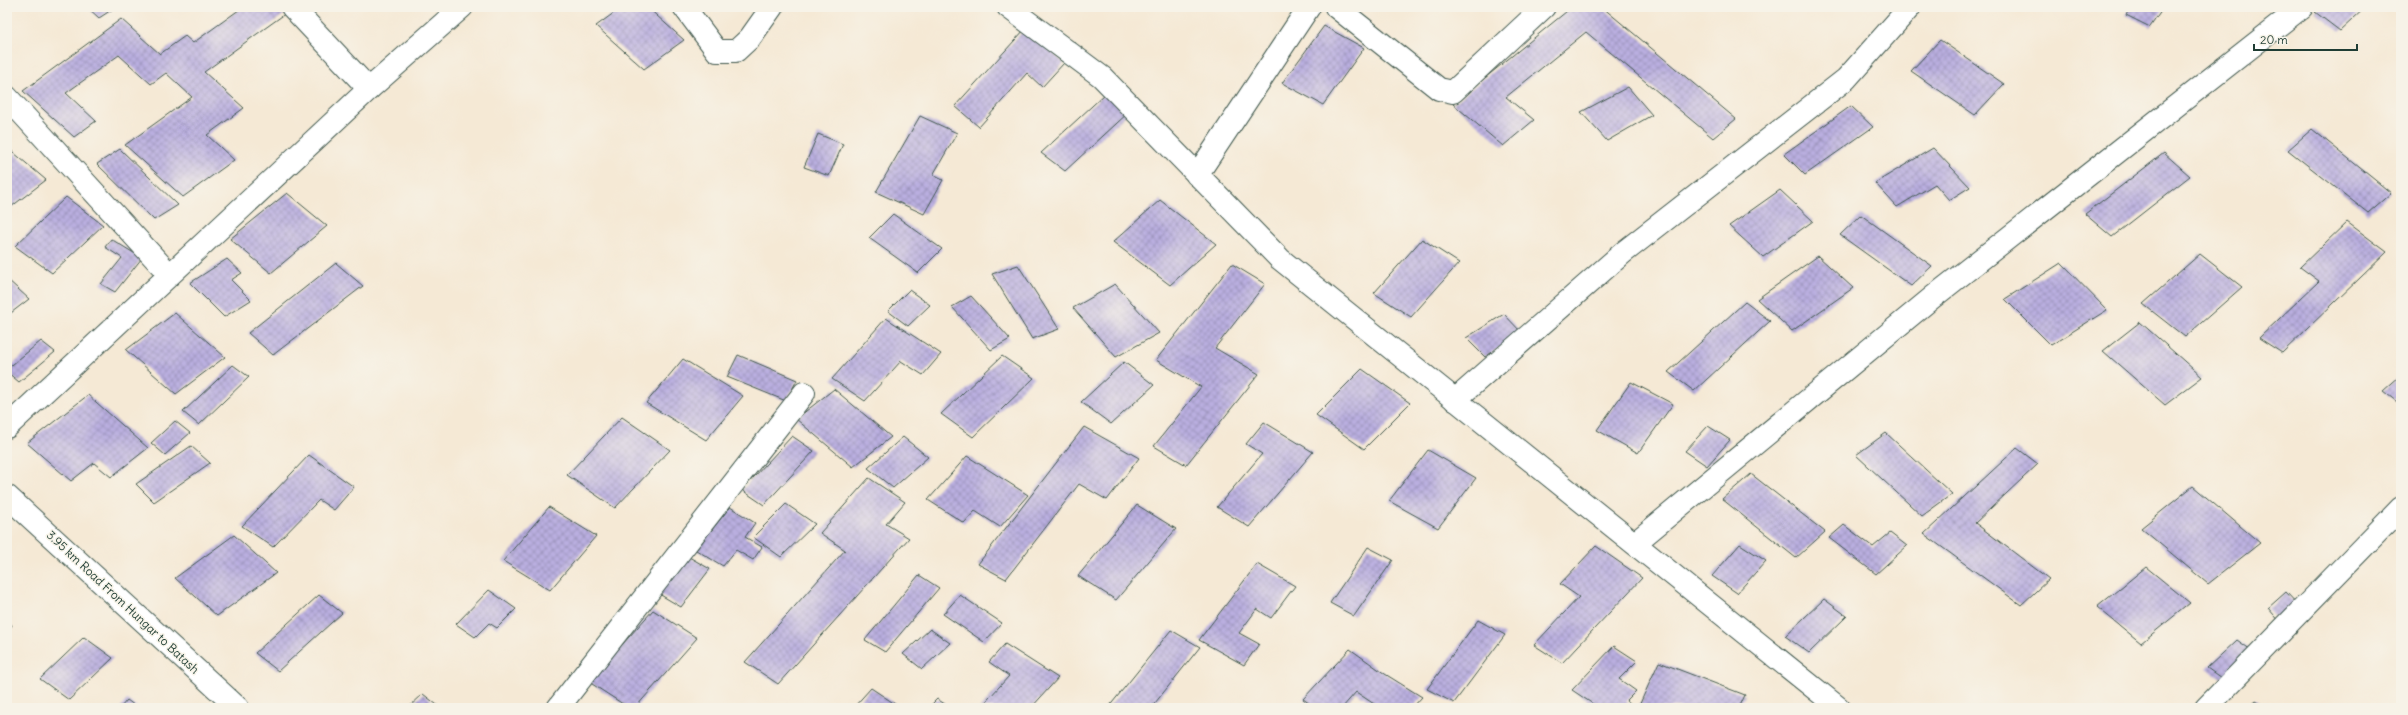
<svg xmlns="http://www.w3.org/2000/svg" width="2408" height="715" font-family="Delius,sans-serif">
  <defs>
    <pattern id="building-cross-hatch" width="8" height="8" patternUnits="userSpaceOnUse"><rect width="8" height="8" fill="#baafe0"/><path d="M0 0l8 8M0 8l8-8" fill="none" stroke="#9790b6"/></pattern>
  </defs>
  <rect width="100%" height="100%" fill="#f7f3e8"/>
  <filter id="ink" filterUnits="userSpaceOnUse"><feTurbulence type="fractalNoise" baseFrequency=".025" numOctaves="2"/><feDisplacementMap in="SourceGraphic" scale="8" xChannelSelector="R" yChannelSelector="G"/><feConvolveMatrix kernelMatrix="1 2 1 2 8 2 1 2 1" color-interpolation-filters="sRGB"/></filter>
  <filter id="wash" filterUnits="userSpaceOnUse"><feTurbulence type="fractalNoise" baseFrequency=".012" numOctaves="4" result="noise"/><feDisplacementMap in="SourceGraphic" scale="16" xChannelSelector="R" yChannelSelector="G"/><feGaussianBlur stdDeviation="0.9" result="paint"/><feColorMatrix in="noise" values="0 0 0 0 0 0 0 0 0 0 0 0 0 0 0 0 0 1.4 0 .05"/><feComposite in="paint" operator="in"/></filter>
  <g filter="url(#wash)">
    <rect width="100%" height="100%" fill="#f5e9d5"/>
    <g id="blocks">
      <!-- building -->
      <g fill="url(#building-cross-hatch)">
        <path d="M 87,7 L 116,7 L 99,18 Z"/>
        <path d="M 243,7 L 284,7 L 289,11 L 204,72 L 244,108 L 207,135 L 234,160 L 183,197 L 125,145 L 192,97 L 166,73 L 151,84 L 119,55 L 66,93 L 96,121 L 74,137 L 23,91 L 121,19 L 160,54 L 185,36 L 193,43 Z"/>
        <path d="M 622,7 L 647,7 L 684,40 L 644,69 L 596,26 Z"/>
        <path d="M 1572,7 L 1602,7 L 1736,119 L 1713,138 L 1586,32 L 1506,97 L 1534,120 L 1503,146 L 1453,104 Z"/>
        <path d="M 2131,7 L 2164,7 L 2150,27 L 2126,15 Z"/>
        <path d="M 2321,7 L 2366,7 L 2340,31 L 2315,12 Z"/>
        <path d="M 1324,26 L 1364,48 L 1323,105 L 1282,83 Z"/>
        <path d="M 1025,29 L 1064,63 L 1042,87 L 1027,73 L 979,127 L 955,106 Z"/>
        <path d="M 1940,40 L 2004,84 L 1975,115 L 1911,71 Z"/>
        <path d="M 1628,87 L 1652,115 L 1607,141 L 1581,112 Z"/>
        <path d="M 1105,94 L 1129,112 L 1065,171 L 1041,153 Z"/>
        <path d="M 1851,106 L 1873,127 L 1805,175 L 1784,154 Z"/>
        <path d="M 920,116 L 957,133 L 933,175 L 943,180 L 924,214 L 876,192 Z"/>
        <path d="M 2312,129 L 2391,193 L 2368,213 L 2288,150 Z"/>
        <path d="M 818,134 L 843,144 L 829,176 L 804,167 Z"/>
        <path d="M 7,147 L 46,180 L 7,210 Z"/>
        <path d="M 1933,148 L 1970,187 L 1949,200 L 1935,184 L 1897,207 L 1875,183 Z"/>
        <path d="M 120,149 L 178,205 L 154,220 L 97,164 Z"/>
        <path d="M 2164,153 L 2190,176 L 2112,237 L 2085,214 Z"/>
        <path d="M 1780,190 L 1813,221 L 1763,257 L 1729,226 Z"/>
        <path d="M 287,193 L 327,226 L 271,273 L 230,239 Z"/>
        <path d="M 66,197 L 103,225 L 52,273 L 15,246 Z"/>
        <path d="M 1160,200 L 1216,244 L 1170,285 L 1113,242 Z"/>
        <path d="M 893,214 L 942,249 L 918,273 L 869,238 Z"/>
        <path d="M 1861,215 L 1932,266 L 1911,286 L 1840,235 Z"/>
        <path d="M 2347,222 L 2387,252 L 2282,353 L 2259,338 L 2319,281 L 2300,267 Z"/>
        <path d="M 111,239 L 142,258 L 115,292 L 101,284 L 122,258 L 105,247 Z"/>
        <path d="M 1422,239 L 1459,263 L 1411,317 L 1374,293 Z"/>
        <path d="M 2200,254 L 2242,287 L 2185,337 L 2143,304 Z"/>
        <path d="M 1818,256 L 1853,288 L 1792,331 L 1757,299 Z"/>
        <path d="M 227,259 L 242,273 L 231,280 L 251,300 L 224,317 L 190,283 Z"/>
        <path d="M 336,263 L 363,286 L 273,355 L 248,333 Z"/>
        <path d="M 2061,263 L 2107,310 L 2051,345 L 2005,299 Z"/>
        <path d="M 1232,264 L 1265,284 L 1215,348 L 1259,374 L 1186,465 L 1154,446 L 1201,387 L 1156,360 Z"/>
        <path d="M 1018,265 L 1059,329 L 1032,339 L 992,274 Z"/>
        <path d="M 7,279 L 29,299 L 7,316 Z"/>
        <path d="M 1115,284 L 1159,333 L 1116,357 L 1073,308 Z"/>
        <path d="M 909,290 L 930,305 L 908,326 L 888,311 Z"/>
        <path d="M 971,296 L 1010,339 L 991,350 L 952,307 Z"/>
        <path d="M 1745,302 L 1770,321 L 1694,391 L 1668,372 Z"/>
        <path d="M 175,313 L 225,357 L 176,394 L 126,350 Z"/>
        <path d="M 1504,314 L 1522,333 L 1485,357 L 1466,338 Z"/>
        <path d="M 886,318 L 941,354 L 923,375 L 901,361 L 865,401 L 832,379 Z"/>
        <path d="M 2140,322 L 2202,377 L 2165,405 L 2103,351 Z"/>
        <path d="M 41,341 L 55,352 L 19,382 L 7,372 L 7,369 Z"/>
        <path d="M 738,355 L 797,380 L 786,401 L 727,377 Z"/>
        <path d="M 1002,356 L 1034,378 L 973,437 L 941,414 Z"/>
        <path d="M 683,359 L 743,396 L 706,440 L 646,403 Z"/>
        <path d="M 1124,362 L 1154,385 L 1111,424 L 1081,402 Z"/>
        <path d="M 233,365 L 249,377 L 199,425 L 183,412 Z"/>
        <path d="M 1362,369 L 1410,403 L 1364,449 L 1316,415 Z"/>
        <path d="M 2401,375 L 2401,405 L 2383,391 Z"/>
        <path d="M 1631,382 L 1673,404 L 1638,453 L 1597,430 Z"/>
        <path d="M 834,389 L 891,437 L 853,467 L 796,419 Z"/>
        <path d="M 88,395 L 148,448 L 111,477 L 94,463 L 71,481 L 27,443 Z"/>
        <path d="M 622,417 L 670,450 L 615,508 L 567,475 Z"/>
        <path d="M 175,421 L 190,433 L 165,455 L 151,443 Z"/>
        <path d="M 1264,422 L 1313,452 L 1249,527 L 1217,507 L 1262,454 L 1246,444 Z"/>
        <path d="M 1708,426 L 1730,440 L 1707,466 L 1685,451 Z"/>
        <path d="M 1084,427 L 1139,458 L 1107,500 L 1079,484 L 1006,579 L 978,564 Z"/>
        <path d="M 1886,433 L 1952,494 L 1922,516 L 1856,455 Z"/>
        <path d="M 792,436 L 814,451 L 764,505 L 742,490 Z"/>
        <path d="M 903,437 L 928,457 L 893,488 L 868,468 Z"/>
        <path d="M 191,446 L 210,463 L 154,502 L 136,484 Z"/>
        <path d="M 2017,448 L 2038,464 L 1975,523 L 2049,579 L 2021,605 L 1924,534 Z"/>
        <path d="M 1428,450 L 1476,478 L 1438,528 L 1389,501 Z"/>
        <path d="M 309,455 L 354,487 L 334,510 L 319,500 L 273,547 L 242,526 Z"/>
        <path d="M 967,456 L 1028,495 L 1000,527 L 975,511 L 964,523 L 928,500 Z"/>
        <path d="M 1751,474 L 1825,532 L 1796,558 L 1722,499 Z"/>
        <path d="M 869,478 L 905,502 L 886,524 L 909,538 L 778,684 L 745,662 L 845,550 L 820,533 Z"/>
        <path d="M 2193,486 L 2260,543 L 2208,584 L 2141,528 Z"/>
        <path d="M 786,504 L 815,524 L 781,557 L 753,537 Z"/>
        <path d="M 1137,505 L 1176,529 L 1116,600 L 1078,576 Z"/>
        <path d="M 549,507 L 596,536 L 550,590 L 503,561 Z"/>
        <path d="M 730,507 L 755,523 L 745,537 L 762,547 L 753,560 L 736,550 L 723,566 L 696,550 Z"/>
        <path d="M 1844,525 L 1873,547 L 1890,533 L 1907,546 L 1876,574 L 1829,538 Z"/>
        <path d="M 234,535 L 276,573 L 217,616 L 175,578 Z"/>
        <path d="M 1740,544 L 1766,561 L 1737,593 L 1712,576 Z"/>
        <path d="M 1596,546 L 1642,578 L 1562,663 L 1534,645 L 1579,597 L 1560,584 Z"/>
        <path d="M 1368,547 L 1393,560 L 1354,616 L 1330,603 Z"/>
        <path d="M 682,553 L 710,569 L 681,607 L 654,591 Z"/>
        <path d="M 1257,564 L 1295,586 L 1271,618 L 1257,609 L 1239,633 L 1259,644 L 1244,665 L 1199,640 Z"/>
        <path d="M 2146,567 L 2190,603 L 2141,643 L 2097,607 Z"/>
        <path d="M 919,575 L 939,588 L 885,652 L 865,640 Z"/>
        <path d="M 489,590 L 516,609 L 497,628 L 489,623 L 475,637 L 456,624 Z"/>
        <path d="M 2286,592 L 2299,606 L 2281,623 L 2268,608 Z"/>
        <path d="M 319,595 L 342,613 L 278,671 L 255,653 Z"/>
        <path d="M 960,595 L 1002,623 L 984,642 L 943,614 Z"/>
        <path d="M 1824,599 L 1847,616 L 1809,653 L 1785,636 Z"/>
        <path d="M 653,610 L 697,638 L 635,708 L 629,708 L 589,682 Z"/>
        <path d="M 1478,620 L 1505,635 L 1454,703 L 1427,689 Z"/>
        <path d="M 7,622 L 12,625 L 7,633 Z"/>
        <path d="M 930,629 L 950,643 L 922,669 L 903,654 Z"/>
        <path d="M 1171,630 L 1200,647 L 1151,708 L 1108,708 Z"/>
        <path d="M 84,637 L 113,658 L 69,700 L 40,679 Z"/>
        <path d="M 2237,640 L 2254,652 L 2224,680 L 2207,668 Z"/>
        <path d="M 1005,644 L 1058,678 L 1031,708 L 980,708 L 1009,676 L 989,662 Z"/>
        <path d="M 1614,646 L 1637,661 L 1619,679 L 1636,691 L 1626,701 L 1634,707 L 1632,708 L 1599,708 L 1572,690 Z"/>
        <path d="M 1350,649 L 1385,674 L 1422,697 L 1412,708 L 1380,708 L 1356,692 L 1342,708 L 1316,708 L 1303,699 Z"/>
        <path d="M 1659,662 L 1745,695 L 1739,708 L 1638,708 Z"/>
        <path d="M 871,688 L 901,708 L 853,708 Z"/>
        <path d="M 423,694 L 441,708 L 408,708 Z"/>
        <path d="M 937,699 L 951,708 L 928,708 Z"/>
        <path d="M 127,700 L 138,708 L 120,708 Z"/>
        <path d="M 2256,700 L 2268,708 L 2247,708 Z"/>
      </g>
    </g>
  </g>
  <g filter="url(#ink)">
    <use href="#blocks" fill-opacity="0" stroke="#3f574c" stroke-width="1"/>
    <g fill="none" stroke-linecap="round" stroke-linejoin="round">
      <defs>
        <g id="street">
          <path d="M 292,7 L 369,89"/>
          <path d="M 684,7 L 717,51 L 736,51 L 750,38 L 772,7"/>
          <path d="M 1008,7 L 1102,77 L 1280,259 L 1839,708"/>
          <path d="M 1336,7 L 1439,89 L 1453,92 L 1544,7"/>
          <path d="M 7,97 L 169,274"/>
          <path d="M 1197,175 L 1309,7"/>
          <path d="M 1455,400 L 1624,252 L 1846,79 L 1910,7"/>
          <path d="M 7,427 L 369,89 L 462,7"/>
          <path d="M 1635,543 L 1933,297 L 2302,7"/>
          <path d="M 558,708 L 804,393"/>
          <path d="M 2206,708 L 2401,508"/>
        </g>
        <path id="secondary" d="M 7,496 L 238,708"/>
      </defs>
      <!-- street casing -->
      <use href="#street" stroke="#3f574c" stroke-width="24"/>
      <!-- secondary casing -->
      <use href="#secondary" stroke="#3f574c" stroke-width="24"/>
      <!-- street -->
      <use href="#street" stroke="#fff" stroke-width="22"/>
      <!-- secondary -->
      <use href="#secondary" stroke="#fff" stroke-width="22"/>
    </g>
  </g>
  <g text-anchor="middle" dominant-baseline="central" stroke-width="3" stroke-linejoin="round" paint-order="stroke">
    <!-- street labels -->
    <g font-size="12" fill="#1f3d34" stroke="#f7f3e8">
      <text transform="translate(123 602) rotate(43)">3.95 km Road From Hungar to Batash</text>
    </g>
  </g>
  <!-- margin -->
  <rect width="2408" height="715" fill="none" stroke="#f7f3e8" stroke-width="24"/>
  <!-- scale -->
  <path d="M2254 44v6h103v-6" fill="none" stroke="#1f3d34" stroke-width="2"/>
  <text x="2260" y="44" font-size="12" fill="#1f3d34" stroke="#f7f3e8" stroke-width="3" paint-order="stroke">20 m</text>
</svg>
